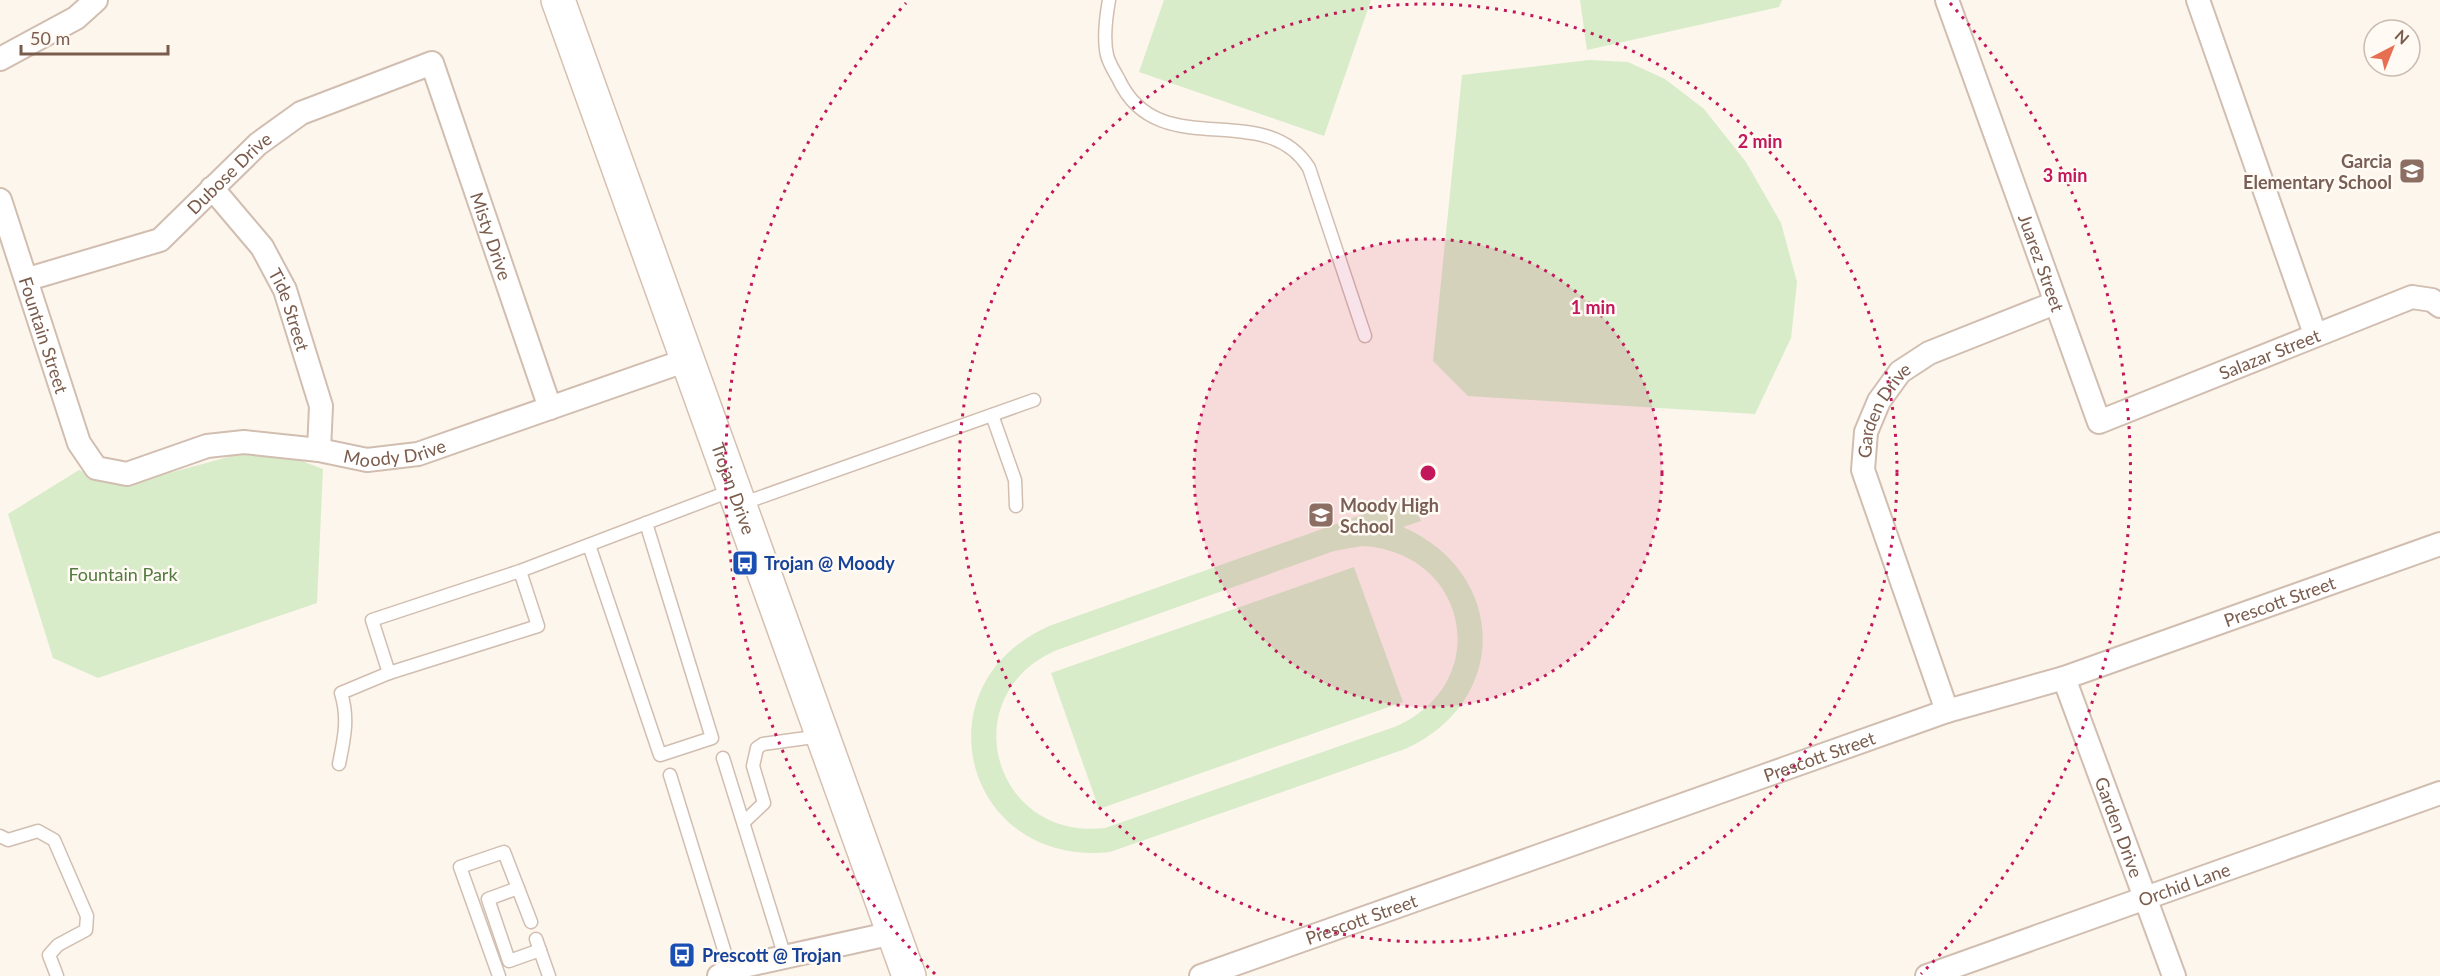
<svg xmlns="http://www.w3.org/2000/svg" width="2440" height="976" font-family="Lato,sans-serif">
  <rect width="100%" height="100%" fill="#fdf6ec"/>
  <!-- green -->
  <g fill="#d8ecc9" fill-rule="evenodd">
    <path d="M 1164,0 L 1371,0 L 1324,136 L 1139,72 Z"/>
    <path d="M 1580,0 L 1782,0 L 1779,7 L 1587,50 Z"/>
    <path d="M 1589,60 L 1628,62 L 1665,79 L 1704,109 L 1746,162 L 1781,223 L 1797,282 L 1791,338 L 1755,414 L 1468,396 L 1433,361 L 1462,75 Z"/>
    <path d="M 239,454 L 286,455 L 323,469 L 317,603 L 98,678 L 53,658 L 8,514 L 79,470 L 113,484 L 140,481 Z"/>
    <path d="M 1412,497 L 1421,521 L 1403,527 C 1508,573 1510,702 1405,749 L 1110,852 C 966,868 915,686 1049,626 ZM 1362,546 C 1469,552 1494,682 1397,726 L 1105,828 C 993,841 952,695 1057,650 L 1334,551 Z"/>
    <path d="M 1354,567 L 1403,702 L 1099,809 L 1051,673 Z"/>
  </g>
  <g fill="none" stroke-linecap="round" stroke-linejoin="round">
    <defs>
      <g id="lane">
        <path d="M 1109,0 C 1106,17 1103,38 1107,55 C 1109,64 1115,72 1119,80 C 1159,165 1265,97 1309,168 L 1365,336"/>
        <path d="M 992,415 L 1015,480 L 1016,506"/>
        <path d="M 741,504 L 1034,400"/>
        <path d="M 589,545 L 660,755 L 712,738 L 646,523"/>
        <path d="M 520,571 L 538,626 L 389,673 L 372,620 L 520,571 L 733,490"/>
        <path d="M 723,758 L 785,957"/>
        <path d="M 339,764 C 344,739 349,719 341,693 L 389,673"/>
        <path d="M 670,775 L 730,969"/>
        <path d="M 744,822 L 764,803 L 753,766 L 757,748 L 763,744 L 821,736"/>
        <path d="M 0,836 L 8,840 L 38,831 L 54,840 L 87,916 L 86,930 L 58,945 L 49,955 L 57,976"/>
        <path d="M 518,888 L 488,899 L 509,961 L 540,950"/>
        <path d="M 536,939 L 549,976"/>
        <path d="M 499,976 L 460,867 L 504,852 L 531,922"/>
      </g>
      <g id="street">
        <path id="s1" d="M 1947,0 L 2099,422 L 2412,297 L 2432,300 L 2440,306"/>
        <path d="M 2198,0 L 2315,334"/>
        <path d="M 0,59 L 76,18 L 96,0"/>
        <path id="s2" d="M 212,188 L 262,247 L 285,290 L 321,406 L 319,450"/>
        <path id="s3" d="M 0,200 L 79,443 L 96,468 L 127,474 L 207,446 L 244,442 L 319,450 L 367,460 L 418,454 L 687,360"/>
        <path id="s4" d="M 28,279 L 160,240 L 258,144 L 301,113 L 432,63 L 550,408"/>
        <path id="s5" d="M 2064,678 L 2174,976"/>
        <path id="s6" d="M 1947,711 L 1863,470 L 1866,432 L 1879,401 L 1900,372 L 1929,353 L 2055,303"/>
        <path d="M 719,976 L 730,969 L 893,933"/>
        <path id="s7" d="M 1201,976 L 1947,711 L 2064,678 L 2440,544"/>
        <path id="s8" d="M 1927,976 L 2440,793"/>
      </g>
      <g id="secondary">
        <path id="s9" d="M 558,0 L 909,976"/>
      </g>
    </defs>
    <!-- lane casing -->
    <use href="#lane" stroke="#d1beb0" stroke-width="15"/>
    <!-- street casing -->
    <use href="#street" stroke="#d1beb0" stroke-width="26"/>
    <!-- secondary casing -->
    <use href="#secondary" stroke="#d6c0b0" stroke-width="36"/>
    <!-- lane -->
    <use href="#lane" stroke="#fff" stroke-width="12"/>
    <!-- street -->
    <use href="#street" stroke="#fff" stroke-width="22"/>
    <!-- secondary -->
    <use href="#secondary" stroke="#fff" stroke-width="33"/>
  </g>
  <!-- distance rings -->
  <circle cx="1428" cy="473" r="234" fill="#c2185b" fill-opacity=".12"/>
  <g fill="none" stroke="#c2185b" stroke-width="3" stroke-dasharray="3 6">
    <circle cx="1428" cy="473" r="234"/>
    <circle cx="1428" cy="473" r="469"/>
    <path d="M935 974A703 703 0 0 1 906 3M1950 3A703 703 0 0 1 1921 974"/>
  </g>
  <!-- icons -->
  <defs>
    <symbol id="school-square" viewBox="-11 -11 22 22"><rect x="-9" y="-9" width="18" height="18" rx="4" fill="#8d6e63" stroke="#fffaf3"/><path d="M0-5L7-2L0 1L-7-2ZM-4 1L0 2.5L4 1V4Q0 6-4 4Z" fill="#fff"/></symbol>
    <symbol id="bus-square" viewBox="-11 -11 22 22"><rect x="-9" y="-9" width="18" height="18" rx="4" fill="#1a4fb4" stroke="#fffaf3"/><path d="M-5-6H5V4H4V6H2V4H-2V6H-4V4H-5ZM-3.5-4V0h7V-4ZM-3.5 1.2v1.5H-2V1.2ZM2 1.2v1.5H3.5V1.2Z" fill="#fff"/></symbol>
  </defs>
  <g fill-rule="evenodd">
    <use href="#school-square" x="2397" y="156" width="30" height="30"/>
    <use href="#school-square" x="1306" y="500" width="30" height="30"/>
    <use href="#bus-square" x="730" y="548" width="30" height="30"/>
    <use href="#bus-square" x="667" y="940" width="30" height="30"/>
  </g>
  <g text-anchor="middle" dominant-baseline="central" stroke-width="5" stroke-linejoin="round" paint-order="stroke">
    <!-- education labels -->
    <g font-size="18" font-weight="bold" fill="#785e54" stroke="#fffaf3" text-anchor="end">
      <text x="2392" y="161">Garcia<tspan x="2392" dy="21">Elementary School</tspan></text>
      <text x="1340" y="505" text-anchor="start">Moody High<tspan x="1340" dy="21">School</tspan></text>
    </g>
    <!-- street labels -->
    <g font-size="18" fill="#7a5c4d" stroke="#fffaf3">
      <text stroke="none"><textPath href="#s4" startOffset="234">Dubose Drive</textPath></text>
      <text stroke="none"><textPath href="#s4" startOffset="651">Misty Drive</textPath></text>
      <text stroke="none"><textPath href="#s1" startOffset="279">Juarez Street</textPath></text>
      <text stroke="none"><textPath href="#s2" startOffset="146">Tide Street</textPath></text>
      <text stroke="none"><textPath href="#s3" startOffset="142">Fountain Street</textPath></text>
      <text stroke="none"><textPath href="#s1" startOffset="632">Salazar Street</textPath></text>
      <text stroke="none"><textPath href="#s6" startOffset="320">Garden Drive</textPath></text>
      <text stroke="none"><textPath href="#s3" startOffset="592">Moody Drive</textPath></text>
      <text stroke="none"><textPath href="#s9" startOffset="519">Trojan Drive</textPath></text>
      <text stroke="none"><textPath href="#s7" startOffset="1142">Prescott Street</textPath></text>
      <text stroke="none"><textPath href="#s7" startOffset="656">Prescott Street</textPath></text>
      <text stroke="none"><textPath href="#s5" startOffset="159">Garden Drive</textPath></text>
      <text stroke="none"><textPath href="#s8" startOffset="273">Orchid Lane</textPath></text>
      <text stroke="none"><textPath href="#s7" startOffset="170">Prescott Street</textPath></text>
    </g>
    <!-- transit labels -->
    <g font-size="18" font-weight="bold" fill="#164399" stroke="#fffaf3" text-anchor="start">
      <text x="764" y="563">Trojan @ Moody</text>
      <text x="702" y="955">Prescott @ Trojan</text>
    </g>
    <!-- park labels -->
    <g font-size="18" fill="#537a41" stroke="#fffaf3">
      <text x="123" y="574">Fountain Park</text>
    </g>
  </g>
  <circle cx="1428" cy="473" r="9" fill="#c2185b" stroke="#fffaf3" stroke-width="3"/>
  <g font-size="18" text-anchor="middle" font-weight="bold" fill="#c2185b" stroke="#fffaf3" stroke-width="5" stroke-linejoin="round" paint-order="stroke">
    <text x="1760" y="148">2 min</text>
    <text x="2065" y="182">3 min</text>
    <text x="1593" y="314">1 min</text>
  </g>
  <!-- north arrow -->
  <g transform="translate(2392 48) rotate(42)"><circle r="28" fill="#fffaf3" stroke="#cabbb1" stroke-width="1.5"/>
  <path d="M0-4.5L10 22L0 15L-10 22Z" fill="#e76f51"/>
  <text y="-9" font-size="16" font-weight="bold" text-anchor="middle" fill="#7a5c4d">N</text>
  </g>
  <!-- scale -->
  <path d="M21 45v9h147v-9" fill="none" stroke="#7a5c4d" stroke-width="3"/>
  <text x="30" y="45" font-size="18" fill="#7a5c4d" stroke="#fffaf3" stroke-width="4.5" paint-order="stroke">50 m</text>
</svg>
